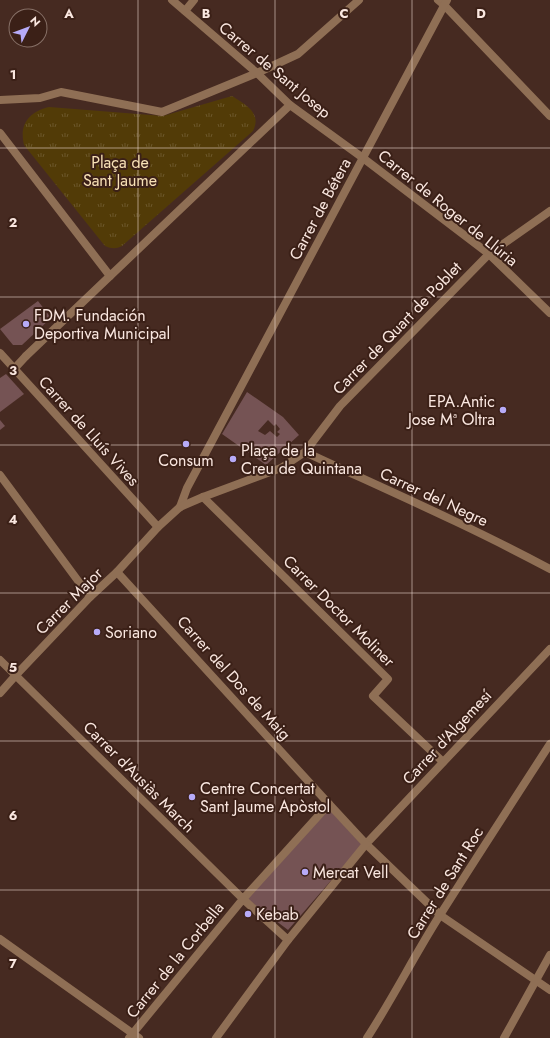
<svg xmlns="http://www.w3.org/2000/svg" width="550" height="1038" font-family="Jost,sans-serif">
  <defs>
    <pattern id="park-tufts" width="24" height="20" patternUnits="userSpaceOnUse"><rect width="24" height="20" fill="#523b07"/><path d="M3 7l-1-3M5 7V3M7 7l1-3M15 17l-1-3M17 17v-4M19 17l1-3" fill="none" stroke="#6c572b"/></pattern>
  </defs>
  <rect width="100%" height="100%" fill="#462a21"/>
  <!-- park -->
  <path fill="url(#park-tufts)" d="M 232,96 C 246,105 262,113 253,131 L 122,246 C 116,249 112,249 105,246 L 24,145 C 19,124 29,112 49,107 L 163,116 Z"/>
  <!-- building -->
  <g fill="#755354" fill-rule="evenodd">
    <path d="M 38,301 L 51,318 L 22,345 L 13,345 L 0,329 Z"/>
    <path d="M 6,374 L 24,394 L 0,412 L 0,378 Z"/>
    <path d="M 247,392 L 283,417 L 299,435 L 266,465 L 222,434 ZM 268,420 L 274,426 L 276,424 L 280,429 L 277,432 L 280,434 L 277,437 L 270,431 L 265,435 L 258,431 Z"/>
    <path d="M 0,420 L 5,426 L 0,430 Z"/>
    <path d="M 329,809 L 362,845 L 288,930 L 247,899 Z"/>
  </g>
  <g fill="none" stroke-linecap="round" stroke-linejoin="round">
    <!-- pedestrian -->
    <g stroke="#8f6f55" stroke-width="8">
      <path d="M 438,0 L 444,5"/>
      <path d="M 290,105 L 363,158"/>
      <path d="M 14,369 L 26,356"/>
      <path d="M 0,475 L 90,597"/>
      <path d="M 0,693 L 16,675"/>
    </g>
    <!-- minor -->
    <g stroke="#8f6f55" stroke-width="8">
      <path d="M 444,5 L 550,116"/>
      <path d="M 185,11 L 194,0"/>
      <path d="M 0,100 L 40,98 L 61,92 L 162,112 L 257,73 L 298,54 L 359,0"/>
      <path d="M 0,133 L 110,276 L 290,105 L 257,73 L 172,0"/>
      <path d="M 363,158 L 489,254 L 550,313"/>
      <path d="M 26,356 L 110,276"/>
      <path d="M 305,452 L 340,406 L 489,254 L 550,211"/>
      <path d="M 203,497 L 388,679 L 373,696 L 443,762"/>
      <path d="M 180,507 L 187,488 L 447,0"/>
      <path d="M 117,572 L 329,804"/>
      <path d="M 550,649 L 366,844 L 440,915 L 550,990"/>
      <path d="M 0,660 L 243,899 L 288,940 L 366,844 L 329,804 L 243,899 L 129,1038"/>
      <path d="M 16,675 L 90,597 L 117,572 L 158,527"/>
      <path d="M 0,939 L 139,1038"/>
      <path d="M 216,1038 L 288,940"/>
      <path d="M 367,1038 C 393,998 414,956 440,915 C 476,858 513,801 550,744"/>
      <path d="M 504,1038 L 550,955"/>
    </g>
    <!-- tertiary -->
    <path stroke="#8f6f55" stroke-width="8" d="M 0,353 L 158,527 L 180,507 L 203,497 L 281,468 L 305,452 C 387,490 470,526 550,569"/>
  </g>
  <!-- grid -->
  <path fill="none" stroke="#fae7e0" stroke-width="1" stroke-opacity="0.55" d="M 138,0 L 138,1038M 275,0 L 275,1038M 412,0 L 412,1038M 0,148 L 550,148M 0,297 L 550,297M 0,445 L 550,445M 0,593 L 550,593M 0,741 L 550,741M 0,890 L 550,890"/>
  <!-- markers -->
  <g fill="#b7abf8" stroke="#3b2017" stroke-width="1.5">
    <circle cx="26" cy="324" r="4"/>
    <circle cx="503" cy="410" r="4"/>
    <circle cx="186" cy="444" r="4"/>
    <circle cx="233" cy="459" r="4"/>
    <circle cx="97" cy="632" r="4"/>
    <circle cx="192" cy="797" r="4"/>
    <circle cx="305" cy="872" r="4"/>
    <circle cx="248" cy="914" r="4"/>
  </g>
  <g text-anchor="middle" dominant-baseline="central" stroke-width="4" stroke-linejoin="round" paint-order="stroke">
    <!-- street labels -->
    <g font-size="16" fill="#fae7e0" stroke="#3b2017">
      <text transform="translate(275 70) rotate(40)">Carrer de Sant Josep</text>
      <text transform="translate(448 208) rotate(39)">Carrer de Roger de Llúria</text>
      <text transform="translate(320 209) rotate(-62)">Carrer de Bétera</text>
      <text transform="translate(397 328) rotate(-46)">Carrer de Quart de Poblet</text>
      <text transform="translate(89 431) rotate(48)">Carrer de Lluís Vives</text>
      <text transform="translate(434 497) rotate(25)">Carrer del Negre</text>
      <text transform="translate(69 601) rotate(-45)">Carrer Major</text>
      <text transform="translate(339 611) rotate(45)">Carrer Doctor Moliner</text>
      <text transform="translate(234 678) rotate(48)">Carrer del Dos de Maig</text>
      <text transform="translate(447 737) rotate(-47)">Carrer d'Algemesí</text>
      <text transform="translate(139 777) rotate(45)">Carrer d'Ausiàs March</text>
      <text transform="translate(445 883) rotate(-58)">Carrer de Sant Roc</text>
      <text transform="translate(175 960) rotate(-51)">Carrer de la Corbella</text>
    </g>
    <!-- park labels -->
    <g font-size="16" fill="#f8e1b6" stroke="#3b2017">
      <text x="120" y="162">Plaça de<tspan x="120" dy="18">Sant Jaume</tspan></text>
    </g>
    <!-- poi labels -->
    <g font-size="16" fill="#fae7e0" stroke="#3b2017" text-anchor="start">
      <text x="34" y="315">FDM. Fundación<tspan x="34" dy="18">Deportiva Municipal</tspan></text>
      <text x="495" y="401" text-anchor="end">EPA.Antic<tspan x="495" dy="18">Jose Mª Oltra</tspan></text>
      <text x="241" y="450">Plaça de la<tspan x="241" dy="18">Creu de Quintana</tspan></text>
      <text x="186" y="460" text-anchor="middle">Consum</text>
      <text x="105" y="632">Soriano</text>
      <text x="200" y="788">Centre Concertat<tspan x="200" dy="18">Sant Jaume Apòstol</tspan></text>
      <text x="313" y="872">Mercat Vell</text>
      <text x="256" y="914">Kebab</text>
    </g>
  </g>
  <g font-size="13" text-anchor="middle" font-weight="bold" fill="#fae7e0" stroke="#3b2017" stroke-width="4" stroke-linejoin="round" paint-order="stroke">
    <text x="69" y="18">A</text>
    <text x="206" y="18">B</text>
    <text x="344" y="18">C</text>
    <text x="481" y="18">D</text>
    <text x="13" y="79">1</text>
    <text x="13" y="227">2</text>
    <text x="13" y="375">3</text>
    <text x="13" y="524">4</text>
    <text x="13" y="672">5</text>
    <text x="13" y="820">6</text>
    <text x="13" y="968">7</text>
  </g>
  <!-- north arrow -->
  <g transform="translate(28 28) rotate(48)"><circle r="19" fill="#3b2017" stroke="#877067"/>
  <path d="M0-3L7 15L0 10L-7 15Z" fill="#b7abf8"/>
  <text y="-6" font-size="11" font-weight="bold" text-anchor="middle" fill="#fae7e0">N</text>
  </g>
</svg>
